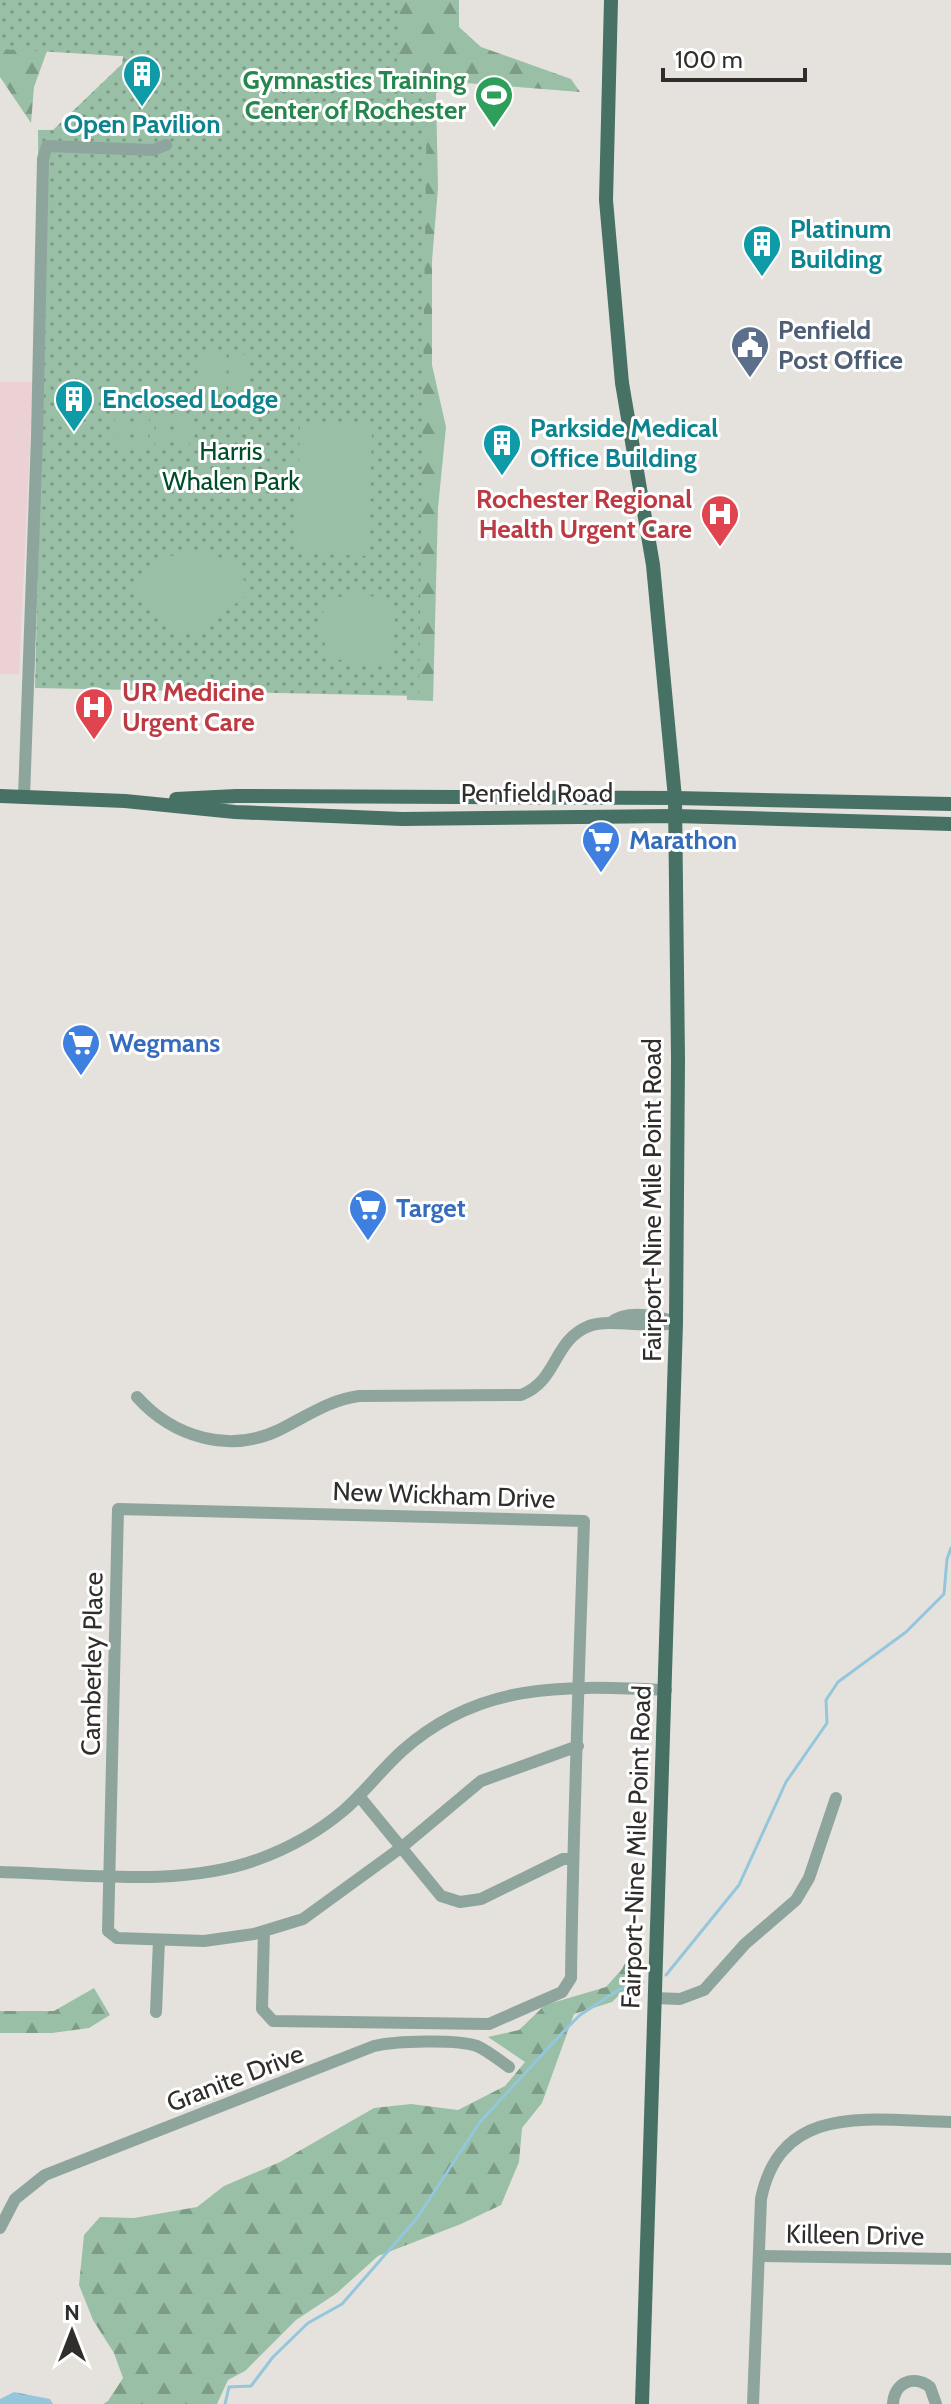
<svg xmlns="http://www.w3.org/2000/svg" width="951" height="2404" font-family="Cabin,sans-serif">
  <defs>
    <pattern id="forest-firs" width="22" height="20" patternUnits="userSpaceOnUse" patternTransform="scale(2)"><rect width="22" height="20" fill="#99c0a6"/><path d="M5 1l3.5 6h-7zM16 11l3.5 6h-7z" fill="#7d9c87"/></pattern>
    <pattern id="park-dots" width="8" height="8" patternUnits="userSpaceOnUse" patternTransform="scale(2)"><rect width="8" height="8" fill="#99c0a6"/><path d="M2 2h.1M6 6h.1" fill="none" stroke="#7d9c87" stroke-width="1.8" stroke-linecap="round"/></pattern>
    <pattern id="water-waves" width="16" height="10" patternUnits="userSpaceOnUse" patternTransform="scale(2)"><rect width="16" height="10" fill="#94c6dc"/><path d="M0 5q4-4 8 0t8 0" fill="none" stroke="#80aabd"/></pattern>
  </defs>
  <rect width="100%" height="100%" fill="#e5e2dd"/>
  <!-- education -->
  <path fill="#ecd1d4" d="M 0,382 L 33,382 L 19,674 L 0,674 Z"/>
  <!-- forest -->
  <g fill="url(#forest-firs)">
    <path d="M 0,0 L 459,0 L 459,27 L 481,47 L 571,79 L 580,92 L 465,83 L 436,93 L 438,188 L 432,261 L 432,365 L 446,427 L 438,508 L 433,701 L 407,700 L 400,605 L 167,59 L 47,51 L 34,87 L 31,123 L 0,77 Z"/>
    <path d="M 637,1938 L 641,1955 L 640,1975 L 612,2002 L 574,2014 L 542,2103 L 522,2128 L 519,2162 L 501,2205 L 461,2224 L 378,2256 L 337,2293 L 296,2320 L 245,2371 L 228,2380 L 217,2404 L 103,2404 L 108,2401 L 123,2378 L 114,2353 L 93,2320 L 79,2285 L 84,2235 L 100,2217 L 134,2218 L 197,2207 L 224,2186 L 280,2162 L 374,2108 L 411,2104 L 458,2110 L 505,2086 L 525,2062 L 488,2037 L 519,2030 L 545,2005 L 606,1987 L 622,1969 Z"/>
    <path d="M 94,1988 L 110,2015 L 89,2028 L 52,2033 L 0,2033 L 0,2011 L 54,2011 Z"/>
  </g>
  <!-- park -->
  <path fill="url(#park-dots)" d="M 0,0 L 400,0 L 396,85 L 427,87 L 419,696 L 35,688 L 40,486 L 38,130 L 53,130 L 122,64 L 123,56 L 0,49 Z"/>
  <!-- pitch -->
  <g fill="#99c0a6">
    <path d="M 249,79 L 274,81 L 272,116 L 247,114 Z"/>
    <path d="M 202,353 L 224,354 L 223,392 L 201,392 Z"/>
    <path d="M 229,354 L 250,355 L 249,393 L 228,393 Z"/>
    <path d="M 115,414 L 128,415 L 127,449 L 114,448 Z"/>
    <path d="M 136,415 L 149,416 L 148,449 L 135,449 Z"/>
    <path d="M 156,416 L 170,416 L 168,450 L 155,449 Z"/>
    <path d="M 177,416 L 191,417 L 189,450 L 176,450 Z"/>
    <path d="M 300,422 L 372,425 L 369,556 L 297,553 Z"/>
    <path d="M 199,550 L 232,562 L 252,592 L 196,632 L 179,633 L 135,589 L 157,559 Z"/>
    <path d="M 349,593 L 383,598 L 396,615 L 390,642 L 391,665 L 350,662 L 331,658 L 321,634 L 324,604 Z"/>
  </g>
  <!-- water -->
  <path fill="url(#water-waves)" d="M 14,2392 L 50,2399 L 53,2404 L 0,2404 L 0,2399 Z"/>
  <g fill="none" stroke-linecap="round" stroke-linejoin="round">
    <!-- stream -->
    <g stroke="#94c6dc" stroke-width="3">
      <path d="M 666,1975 L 739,1885 L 786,1782 L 827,1723 L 826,1700 L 838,1682 L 906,1632 L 944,1594 L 947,1559 L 951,1548"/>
      <path d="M 225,2404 L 229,2387 L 251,2386 L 273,2357 L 308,2323 L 342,2304 L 370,2272 L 417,2218 L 480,2122 L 563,2032 L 580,2015 L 620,1989 L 643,1982"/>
    </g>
    <!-- minor -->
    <g stroke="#8ea59d" stroke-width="12">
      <path d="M 24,797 L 37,436 L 43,159 L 47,146 L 153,150 L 166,145"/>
      <path d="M 610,1323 C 628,1309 656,1316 676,1322"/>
      <path d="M 137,1397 C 173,1437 229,1454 279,1430 C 307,1416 329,1400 359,1396 L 521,1395 C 559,1380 552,1341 589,1326 C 611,1318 649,1329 676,1323"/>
      <path d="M 359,1796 L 441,1896 L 460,1902 L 481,1899 L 563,1859 L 573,1859"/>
      <path d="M 0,1872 C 82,1874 181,1888 259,1859 C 289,1848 318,1832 343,1811 C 364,1793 381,1770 402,1751 C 481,1680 568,1686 666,1690"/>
      <path d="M 264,1931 L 262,2009 L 273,2021 L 489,2024 L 562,1992 L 571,1978 C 573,1826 579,1674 584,1521 L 118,1509 L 108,1931 L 117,1938 L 204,1941 L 254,1934 L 303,1919 L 402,1847 L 481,1781 L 578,1746"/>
      <path d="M 655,1998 L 680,1999 L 704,1990 L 745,1944 L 796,1900 L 809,1878 L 836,1798"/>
      <path d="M 156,2012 L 159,1940"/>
      <path d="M 0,2228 L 15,2199 L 45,2175 L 374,2046 C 395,2041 457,2039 477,2046 C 488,2051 499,2060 509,2067"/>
      <path d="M 759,2256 L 951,2259"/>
      <path d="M 753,2404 L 761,2199 C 781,2100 874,2121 951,2122"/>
      <path d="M 893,2404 C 894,2383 913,2374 930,2387 L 936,2404"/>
    </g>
    <!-- major -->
    <g stroke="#467164" stroke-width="14">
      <path d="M 611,0 L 606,200 L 622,383 L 653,565 L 675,798 L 678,1060 L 676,1323 L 642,2404"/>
      <path d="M 0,796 L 125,801 L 235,812 L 402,819 L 675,816 L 951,824"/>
      <path d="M 176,799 L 236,796 L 675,798 L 951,804"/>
    </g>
  </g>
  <!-- icons -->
  <defs>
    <symbol id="building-pin" viewBox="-11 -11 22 30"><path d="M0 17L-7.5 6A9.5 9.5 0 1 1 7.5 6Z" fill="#0f9aa8" stroke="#fff"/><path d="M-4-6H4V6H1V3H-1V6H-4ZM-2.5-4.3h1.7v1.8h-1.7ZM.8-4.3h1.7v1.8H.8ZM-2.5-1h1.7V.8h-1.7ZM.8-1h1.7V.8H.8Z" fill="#fff"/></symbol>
    <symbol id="stadium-pin" viewBox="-11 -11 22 30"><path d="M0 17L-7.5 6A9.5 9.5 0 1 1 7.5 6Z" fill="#2e9e5b" stroke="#fff"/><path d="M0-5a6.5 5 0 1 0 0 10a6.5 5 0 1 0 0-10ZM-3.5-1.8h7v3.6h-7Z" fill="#fff"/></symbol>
    <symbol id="civic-pin" viewBox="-11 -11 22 30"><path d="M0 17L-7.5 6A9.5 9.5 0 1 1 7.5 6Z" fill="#5c6f8a" stroke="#fff"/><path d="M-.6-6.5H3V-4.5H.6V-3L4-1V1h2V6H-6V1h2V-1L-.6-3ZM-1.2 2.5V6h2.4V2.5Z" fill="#fff"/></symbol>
    <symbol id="hospital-pin" viewBox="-11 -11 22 30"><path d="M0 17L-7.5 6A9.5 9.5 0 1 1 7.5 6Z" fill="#e0444e" stroke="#fff"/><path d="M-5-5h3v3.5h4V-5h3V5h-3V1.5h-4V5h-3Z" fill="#fff"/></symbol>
    <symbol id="supermarket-pin" viewBox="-11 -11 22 30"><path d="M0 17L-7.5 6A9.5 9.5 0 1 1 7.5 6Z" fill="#3f7fe0" stroke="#fff"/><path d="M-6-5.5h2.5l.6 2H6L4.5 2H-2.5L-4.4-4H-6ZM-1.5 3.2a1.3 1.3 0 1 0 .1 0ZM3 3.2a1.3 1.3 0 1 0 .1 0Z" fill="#fff"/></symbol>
  </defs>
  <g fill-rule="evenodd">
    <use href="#building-pin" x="120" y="52" width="44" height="60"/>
    <use href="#stadium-pin" x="472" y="73" width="44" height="60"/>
    <use href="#building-pin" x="740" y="222" width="44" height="60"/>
    <use href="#civic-pin" x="728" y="323" width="44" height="60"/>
    <use href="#building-pin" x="52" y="377" width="44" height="60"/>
    <use href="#building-pin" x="480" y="421" width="44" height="60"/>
    <use href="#hospital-pin" x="698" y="492" width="44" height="60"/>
    <use href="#hospital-pin" x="72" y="685" width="44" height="60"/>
    <use href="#supermarket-pin" x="579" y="818" width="44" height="60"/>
    <use href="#supermarket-pin" x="59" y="1021" width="44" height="60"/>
    <use href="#supermarket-pin" x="346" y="1186" width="44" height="60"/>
  </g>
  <g text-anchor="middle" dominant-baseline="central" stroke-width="6" stroke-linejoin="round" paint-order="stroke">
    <!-- leisure labels -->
    <g font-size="26" font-weight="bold" fill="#27864d" stroke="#fff" text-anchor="end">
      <text x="466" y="80">Gymnastics Training<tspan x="466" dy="30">Center of Rochester</tspan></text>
    </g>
    <!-- culture labels -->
    <g font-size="26" font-weight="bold" fill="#0d838f" stroke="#fff" text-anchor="start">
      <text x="142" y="124" text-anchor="middle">Open Pavilion</text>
      <text x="790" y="229">Platinum<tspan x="790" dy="30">Building</tspan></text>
      <text x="102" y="399">Enclosed Lodge</text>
      <text x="530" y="428">Parkside Medical<tspan x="530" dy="30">Office Building</tspan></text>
    </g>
    <!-- service labels -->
    <g font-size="26" font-weight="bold" fill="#4e5e75" stroke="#fff" text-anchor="start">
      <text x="778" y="330">Penfield<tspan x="778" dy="30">Post Office</tspan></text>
    </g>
    <!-- park labels -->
    <g font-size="26" fill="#004d29" stroke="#fff">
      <text x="231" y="451">Harris<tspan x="231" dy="30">Whalen Park</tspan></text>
    </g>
    <!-- health labels -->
    <g font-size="26" font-weight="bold" fill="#be3a42" stroke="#fff" text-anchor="end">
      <text x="692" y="499">Rochester Regional<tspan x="692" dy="30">Health Urgent Care</tspan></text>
      <text x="122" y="692" text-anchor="start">UR Medicine<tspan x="122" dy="30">Urgent Care</tspan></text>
    </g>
    <!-- street labels -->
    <g font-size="26" fill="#2f2e2c" stroke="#fff">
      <text x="537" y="793">Penfield Road</text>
      <text transform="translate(652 1200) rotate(-90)">Fairport-Nine Mile Point Road</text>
      <text transform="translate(444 1495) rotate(2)">New Wickham Drive</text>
      <text transform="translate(92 1664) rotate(-89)">Camberley Place</text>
      <text transform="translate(636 1847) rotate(-88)">Fairport-Nine Mile Point Road</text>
      <text transform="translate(235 2078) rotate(-21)">Granite Drive</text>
      <text transform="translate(855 2235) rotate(1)">Killeen Drive</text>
    </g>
    <!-- shop labels -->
    <g font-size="26" font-weight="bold" fill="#366cbe" stroke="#fff" text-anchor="start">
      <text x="629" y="840">Marathon</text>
      <text x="109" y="1043">Wegmans</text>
      <text x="396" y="1208">Target</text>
    </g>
  </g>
  <!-- north arrow -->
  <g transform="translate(72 2332)" stroke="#ffffff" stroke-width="6" paint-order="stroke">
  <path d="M0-6L14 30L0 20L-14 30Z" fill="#2f2e2c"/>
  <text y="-12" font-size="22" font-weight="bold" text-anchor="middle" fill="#2f2e2c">N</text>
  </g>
  <!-- scale -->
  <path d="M663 68v12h142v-12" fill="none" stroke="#2f2e2c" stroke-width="4"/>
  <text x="675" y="68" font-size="24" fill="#2f2e2c" stroke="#ffffff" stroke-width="6" paint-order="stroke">100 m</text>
</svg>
